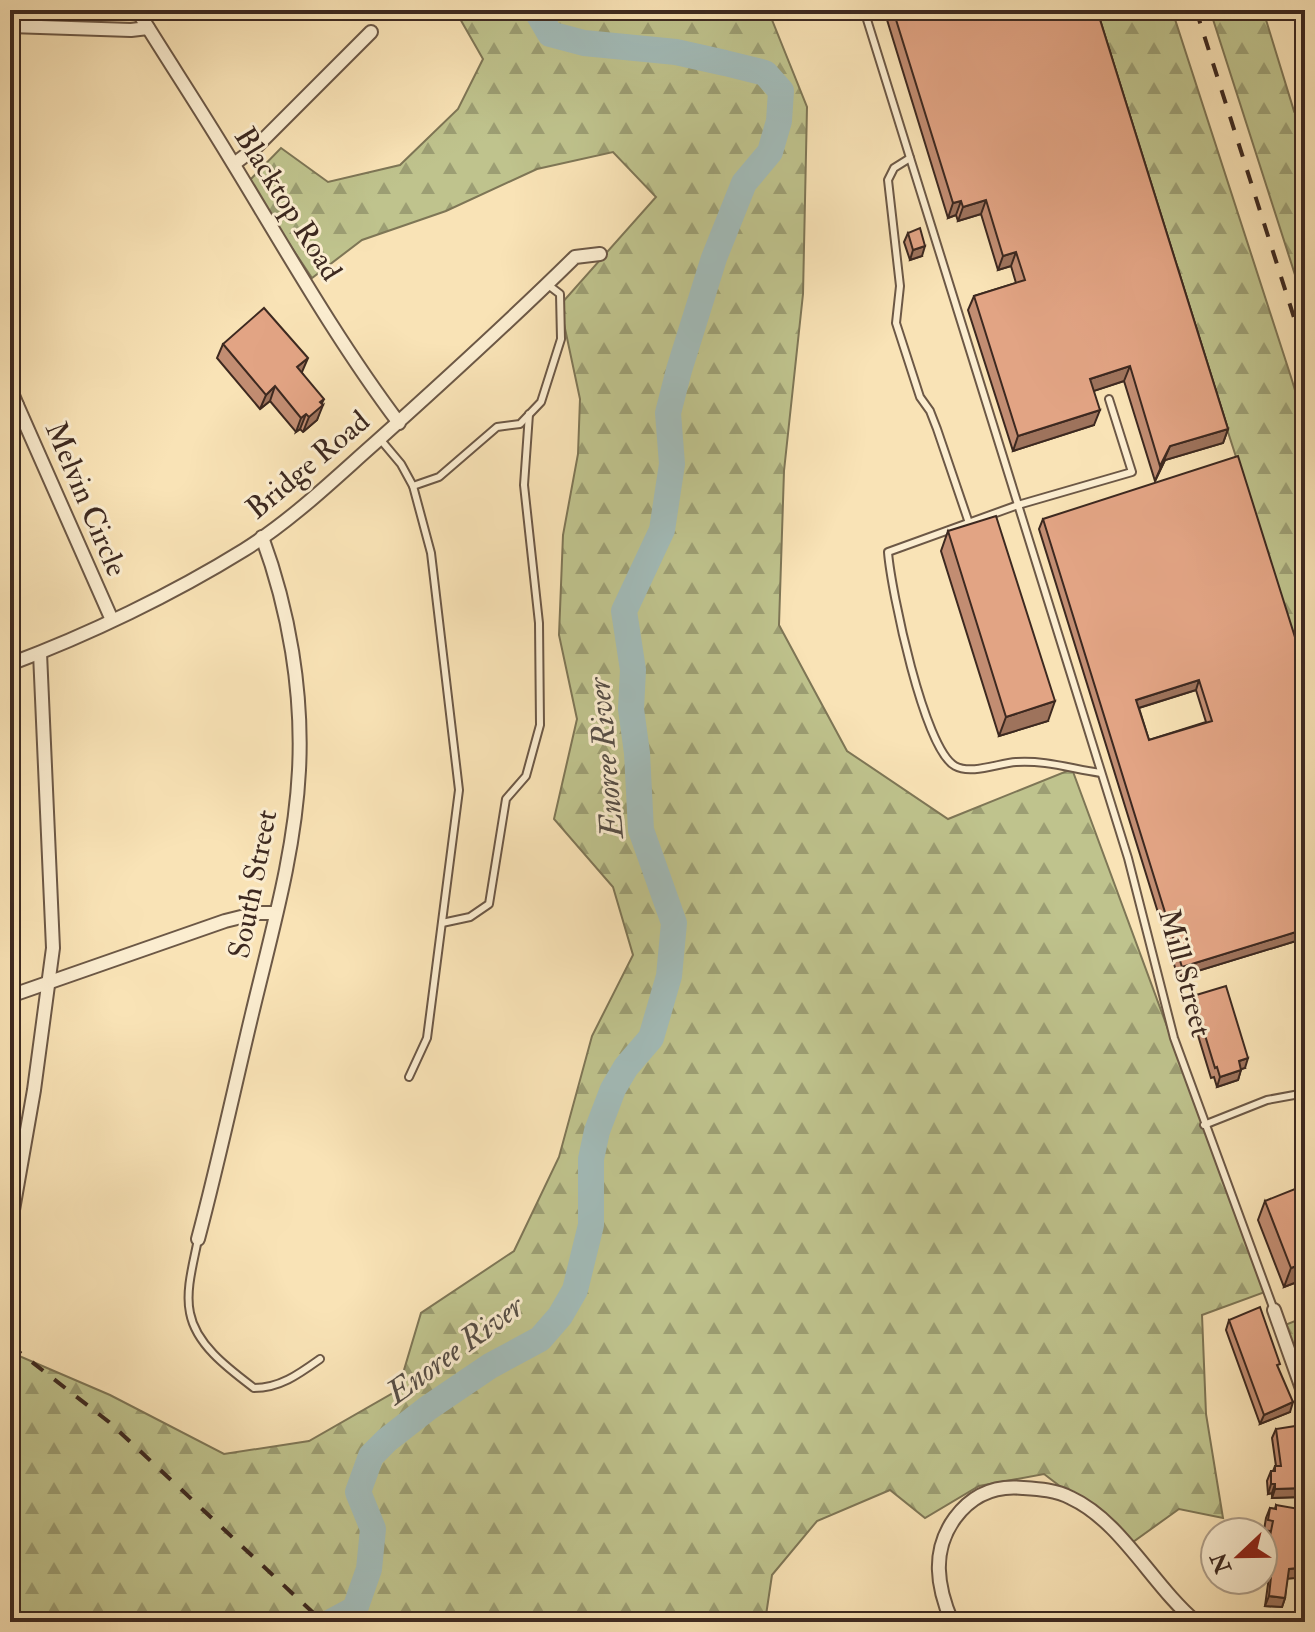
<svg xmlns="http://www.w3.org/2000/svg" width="1315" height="1632" font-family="'IM FELL Double Pica',serif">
  <defs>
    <pattern id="forest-firs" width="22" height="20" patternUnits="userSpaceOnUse" patternTransform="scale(2)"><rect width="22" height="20" fill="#bfc38d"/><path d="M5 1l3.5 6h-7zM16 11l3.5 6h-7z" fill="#9c9e73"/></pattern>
  </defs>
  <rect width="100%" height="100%" fill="#f9e3b6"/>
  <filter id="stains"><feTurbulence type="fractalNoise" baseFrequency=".0025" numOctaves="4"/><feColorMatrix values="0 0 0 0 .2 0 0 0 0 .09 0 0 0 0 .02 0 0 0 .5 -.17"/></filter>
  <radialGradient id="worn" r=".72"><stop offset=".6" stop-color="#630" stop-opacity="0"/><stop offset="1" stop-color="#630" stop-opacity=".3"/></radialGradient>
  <!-- forest -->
  <g fill="url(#forest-firs)" stroke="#7e7656" stroke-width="2">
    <path d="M 455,10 L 768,10 L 807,107 L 803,294 L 784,471 L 779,625 L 847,751 L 948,819 L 1072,769 L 1265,1292 L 1202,1315 L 1206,1414 L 1223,1518 L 1179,1509 L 1133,1542 L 1044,1474 L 979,1486 L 925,1518 L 890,1490 L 817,1521 L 772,1575 L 765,1622 L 10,1622 L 10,1352 L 110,1395 L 224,1454 L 309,1441 L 398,1390 L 421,1313 L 514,1251 L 559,1157 L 592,1036 L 633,955 L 613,887 L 554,819 L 577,719 L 559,635 L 563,535 L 578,454 L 580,399 L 560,305 L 656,197 L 613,152 L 537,169 L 446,211 L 362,240 L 312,278 L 280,230 L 245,185 L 281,148 L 328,182 L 400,165 L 458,109 L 483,59 Z"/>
    <path d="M 1092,10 L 1172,10 L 1291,377 L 1305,423 L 1305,671 Z"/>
    <path d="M 1210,10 L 1263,10 L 1294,111 L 1305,100 L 1305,306 Z"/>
    <path d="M 1305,1317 L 1305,1388 L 1280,1327 Z"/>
  </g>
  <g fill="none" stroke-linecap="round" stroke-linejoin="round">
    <!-- river -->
    <path stroke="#a2bbb8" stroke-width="26" d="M 331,1622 L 355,1609 L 369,1569 L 373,1529 L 358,1492 L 371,1456 L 387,1440 L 428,1408 L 490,1366 L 540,1339 L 560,1316 L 575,1290 L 591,1225 L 591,1159 L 597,1131 L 613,1089 L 626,1067 L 651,1038 L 669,976 L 674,923 L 641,830 L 637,753 L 631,709 L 633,670 L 624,611 L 662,530 L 672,464 L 668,413 L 679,370 L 714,258 L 744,183 L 770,152 L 779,121 L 781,91 L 765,73 L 725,63 L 676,52 L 584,43 L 550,34 L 536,10"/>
    <defs>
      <g id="service">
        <path d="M 864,10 L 1128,858 L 1174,1038 L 1274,1310"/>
        <path d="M 910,158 L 894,168 L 888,180 L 900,286 L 896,323 L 920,397 L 930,411 L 937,429 L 969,523"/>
        <path d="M 380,439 L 401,464 L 413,486 L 431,553 L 459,790 L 427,1038 L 409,1077"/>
        <path d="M 413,486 L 439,477 L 497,427 L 520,424 L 541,402 L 561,339 L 560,294 L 547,284"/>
        <path d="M 1101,773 C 1072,769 1046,760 1016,762 C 999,763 971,775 955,766 C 924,749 891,590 888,552 L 1018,505 L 1132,472 L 1109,399"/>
        <path d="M 442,923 L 470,917 L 489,904 L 506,799 L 526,776 L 540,725 L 539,623 L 524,485 L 529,414"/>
        <path d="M 1204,1125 L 1267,1100 L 1305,1093"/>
        <path d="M 198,1239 C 194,1261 185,1290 190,1313 C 196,1345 229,1369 254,1388 C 280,1388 299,1374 320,1359"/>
      </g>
      <g id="minor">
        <path d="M 137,10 C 169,62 203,113 234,165 C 287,252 338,342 399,423"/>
        <path d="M 10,26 L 131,30 L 148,28"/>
        <path d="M 234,164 L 255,148 L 371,32"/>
        <path d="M 10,388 L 17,405"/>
        <path d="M 10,407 L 17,405 L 112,620"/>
        <path d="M 10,664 C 88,635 173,594 244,550 C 292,520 333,480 375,443 C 443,382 510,321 575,257 L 600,254"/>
        <path d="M 10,996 L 225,921 L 257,913 L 276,913"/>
        <path d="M 10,1227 L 34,1090 L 53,948 L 40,653"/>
        <path d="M 198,1239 C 218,1164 234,1089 252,1014 C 271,934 295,853 299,770 C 303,692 289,610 262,537"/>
        <path d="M 1274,1310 L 1305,1397"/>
        <path d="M 952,1622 C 937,1587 931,1551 955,1518 C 972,1495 994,1485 1023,1488 C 1039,1489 1056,1490 1071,1498 C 1121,1521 1153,1586 1196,1622"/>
      </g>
    </defs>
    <!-- service casing -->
    <use href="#service" stroke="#6c5846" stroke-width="10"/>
    <!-- minor casing -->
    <use href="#minor" stroke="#6c5846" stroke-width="16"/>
    <!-- service -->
    <use href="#service" stroke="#fbedd0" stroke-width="6"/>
    <!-- minor -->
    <use href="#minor" stroke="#fbedd0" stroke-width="12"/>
    <!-- rail -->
    <g stroke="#3d2920" stroke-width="4" stroke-dasharray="14 14" stroke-linecap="butt">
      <path d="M 1196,10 L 1305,352"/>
      <path d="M 10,1345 L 109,1422 L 323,1622"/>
    </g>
  </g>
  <!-- wall -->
  <g fill="#c28d72" stroke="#3d2920" stroke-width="2" fill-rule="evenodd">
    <path d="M 884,10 L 1097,10 L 1228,429 L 1223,443 L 1165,460 L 1155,481 L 1124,381 L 1093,391 L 1094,425 L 1013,451 L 968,310 L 974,296 L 1016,283 L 1011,266 L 998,270 L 981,214 L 958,221 L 956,215 L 948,218 Z"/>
    <path d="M 908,233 L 922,256 L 910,260 L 904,242 Z"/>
    <path d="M 223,344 L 302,372 L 302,373 L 322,404 L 317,420 L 303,432 L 300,429 L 296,432 L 270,401 L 260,409 L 217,358 Z"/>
    <path d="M 1043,519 L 1305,669 L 1305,974 L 1296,941 L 1178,977 L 1039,529 ZM 1196,690 L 1206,722 L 1149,740 L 1139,708 Z"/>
    <path d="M 948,531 L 1048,721 L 999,736 L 941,551 Z"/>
    <path d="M 1193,996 L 1245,1068 L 1241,1069 L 1238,1080 L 1217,1087 L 1214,1077 L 1211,1078 L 1189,1006 Z"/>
    <path d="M 1265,1201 L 1305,1279 L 1284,1287 L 1258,1220 Z"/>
    <path d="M 1229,1320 L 1278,1368 L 1290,1412 L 1260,1424 L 1226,1330 Z"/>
    <path d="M 1276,1429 L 1303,1453 L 1300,1497 L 1272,1498 L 1272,1493 L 1268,1494 L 1267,1481 L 1271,1471 L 1273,1471 L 1275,1466 L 1276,1466 L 1272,1438 Z"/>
    <path d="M 1276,1505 L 1304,1532 L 1301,1542 L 1298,1568 L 1295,1578 L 1287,1578 L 1285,1598 L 1282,1607 L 1265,1606 L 1269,1577 L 1263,1576 L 1263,1545 L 1267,1545 L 1270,1531 L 1264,1530 L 1266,1518 L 1270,1508 L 1275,1509 Z"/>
  </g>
  <!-- shaded-wall -->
  <g fill="#9e735c" stroke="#3d2920" stroke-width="2">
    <path d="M 986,200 L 981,214 L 958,221 L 963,207 Z"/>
    <path d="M 961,201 L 956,215 L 948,218 L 953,203 Z"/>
    <path d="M 925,246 L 922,256 L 910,260 L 913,250 Z"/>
    <path d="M 1016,252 L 1011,266 L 998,270 L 1003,256 Z"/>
    <path d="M 308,358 L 302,372 L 291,382 L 297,367 Z"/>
    <path d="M 1130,366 L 1124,381 L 1085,394 L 1090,379 Z"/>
    <path d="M 275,386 L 270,401 L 260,409 L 266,395 Z"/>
    <path d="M 324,399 L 320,407 L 323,405 L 317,420 L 303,432 L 309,417 L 320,402 Z"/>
    <path d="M 1100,410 L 1094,425 L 1013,451 L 1018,436 Z"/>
    <path d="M 306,414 L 300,429 L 296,432 L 301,418 Z"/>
    <path d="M 1228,429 L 1223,443 L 1165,460 L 1155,481 L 1170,446 Z"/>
    <path d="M 1199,680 L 1196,690 L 1132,710 L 1136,700 Z"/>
    <path d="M 1055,701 L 1048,721 L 999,736 L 1006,717 Z"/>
    <path d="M 1299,931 L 1296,941 L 1178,977 L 1182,967 Z"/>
    <path d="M 1248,1058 L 1245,1068 L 1235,1071 L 1239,1061 Z"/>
    <path d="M 1241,1070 L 1238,1080 L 1217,1087 L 1220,1077 Z"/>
    <path d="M 1305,1263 L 1305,1279 L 1284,1287 L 1291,1268 Z"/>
    <path d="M 1293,1402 L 1290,1412 L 1260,1424 L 1264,1415 Z"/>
    <path d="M 1271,1484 L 1275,1484 L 1272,1493 L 1268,1494 Z"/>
    <path d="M 1304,1488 L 1300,1497 L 1272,1498 L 1275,1489 Z"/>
    <path d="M 1264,1566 L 1272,1567 L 1269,1577 L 1263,1576 Z"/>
    <path d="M 1298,1568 L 1295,1578 L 1285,1579 L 1289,1569 Z"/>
    <path d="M 1269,1596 L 1285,1598 L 1282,1607 L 1265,1606 Z"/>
  </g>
  <!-- building -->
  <g fill="#e2a484" stroke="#3d2920" stroke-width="2" fill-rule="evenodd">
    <path d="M 893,10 L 1097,10 L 1228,429 L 1170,446 L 1160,466 L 1130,366 L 1090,379 L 1100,410 L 1018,436 L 974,296 L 1025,280 L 1016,252 L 1003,256 L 986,200 L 963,207 L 961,201 L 953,203 Z"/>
    <path d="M 920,228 L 925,246 L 913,250 L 908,233 Z"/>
    <path d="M 264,308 L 308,358 L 297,367 L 324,399 L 320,402 L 323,405 L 309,417 L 306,414 L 301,418 L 275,386 L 266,395 L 223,344 Z"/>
    <path d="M 1238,456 L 1305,669 L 1305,951 L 1299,931 L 1182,967 L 1043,519 ZM 1199,680 L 1212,721 L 1149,740 L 1136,700 Z"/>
    <path d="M 996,516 L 1055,701 L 1006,717 L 948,531 Z"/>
    <path d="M 1226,986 L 1248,1058 L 1239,1061 L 1241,1070 L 1220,1077 L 1217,1067 L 1215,1068 L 1193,996 Z"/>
    <path d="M 1305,1185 L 1305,1263 L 1291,1268 L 1265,1201 Z"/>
    <path d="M 1260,1307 L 1280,1364 L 1277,1365 L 1293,1402 L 1264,1415 L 1229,1320 Z"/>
    <path d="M 1302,1425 L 1305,1446 L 1302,1447 L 1304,1488 L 1275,1489 L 1275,1484 L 1271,1484 L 1271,1471 L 1275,1471 L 1275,1466 L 1281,1466 L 1276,1429 Z"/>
    <path d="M 1276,1505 L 1305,1510 L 1305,1529 L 1304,1532 L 1301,1531 L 1298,1568 L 1289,1569 L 1285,1598 L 1269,1596 L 1272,1567 L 1264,1566 L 1264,1562 L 1263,1562 L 1263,1545 L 1268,1546 L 1273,1521 L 1268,1520 L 1270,1508 L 1276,1509 Z"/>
  </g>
  <g text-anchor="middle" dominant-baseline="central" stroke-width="6" stroke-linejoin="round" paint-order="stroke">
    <!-- street labels -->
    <g font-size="30" fill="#3d2920" stroke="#fbedd0">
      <text transform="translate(288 204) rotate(58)">Blacktop Road</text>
      <text transform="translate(308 465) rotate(-40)">Bridge Road</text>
      <text transform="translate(86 499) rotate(67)">Melvin Circle</text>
      <text transform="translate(253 884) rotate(-79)">South Street</text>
      <text transform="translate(1185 973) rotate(75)">Mill Street</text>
    </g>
    <!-- water labels -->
    <g font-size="32" font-style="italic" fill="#564e46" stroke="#fbedd0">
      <text transform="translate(606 758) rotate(-95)">Enoree River</text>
      <text transform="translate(455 1350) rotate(-36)">Enoree River</text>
    </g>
  </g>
  <!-- margin -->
  <rect width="1315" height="1632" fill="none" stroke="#f9e3b6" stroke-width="40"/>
  <rect x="12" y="12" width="1291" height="1608" fill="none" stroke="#3d2920" stroke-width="4"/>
  <rect x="20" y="20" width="1275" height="1592" fill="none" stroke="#3d2920" stroke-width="2"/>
  <!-- north arrow -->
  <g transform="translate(1239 1556) rotate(248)"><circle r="38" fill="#fbedd0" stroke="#af9f8a" stroke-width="2"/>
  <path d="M0-6L14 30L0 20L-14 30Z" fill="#8f2418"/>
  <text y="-12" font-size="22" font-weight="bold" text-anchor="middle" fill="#3d2920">N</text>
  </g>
  <rect width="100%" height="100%" filter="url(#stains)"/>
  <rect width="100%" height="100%" fill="url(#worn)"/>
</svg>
